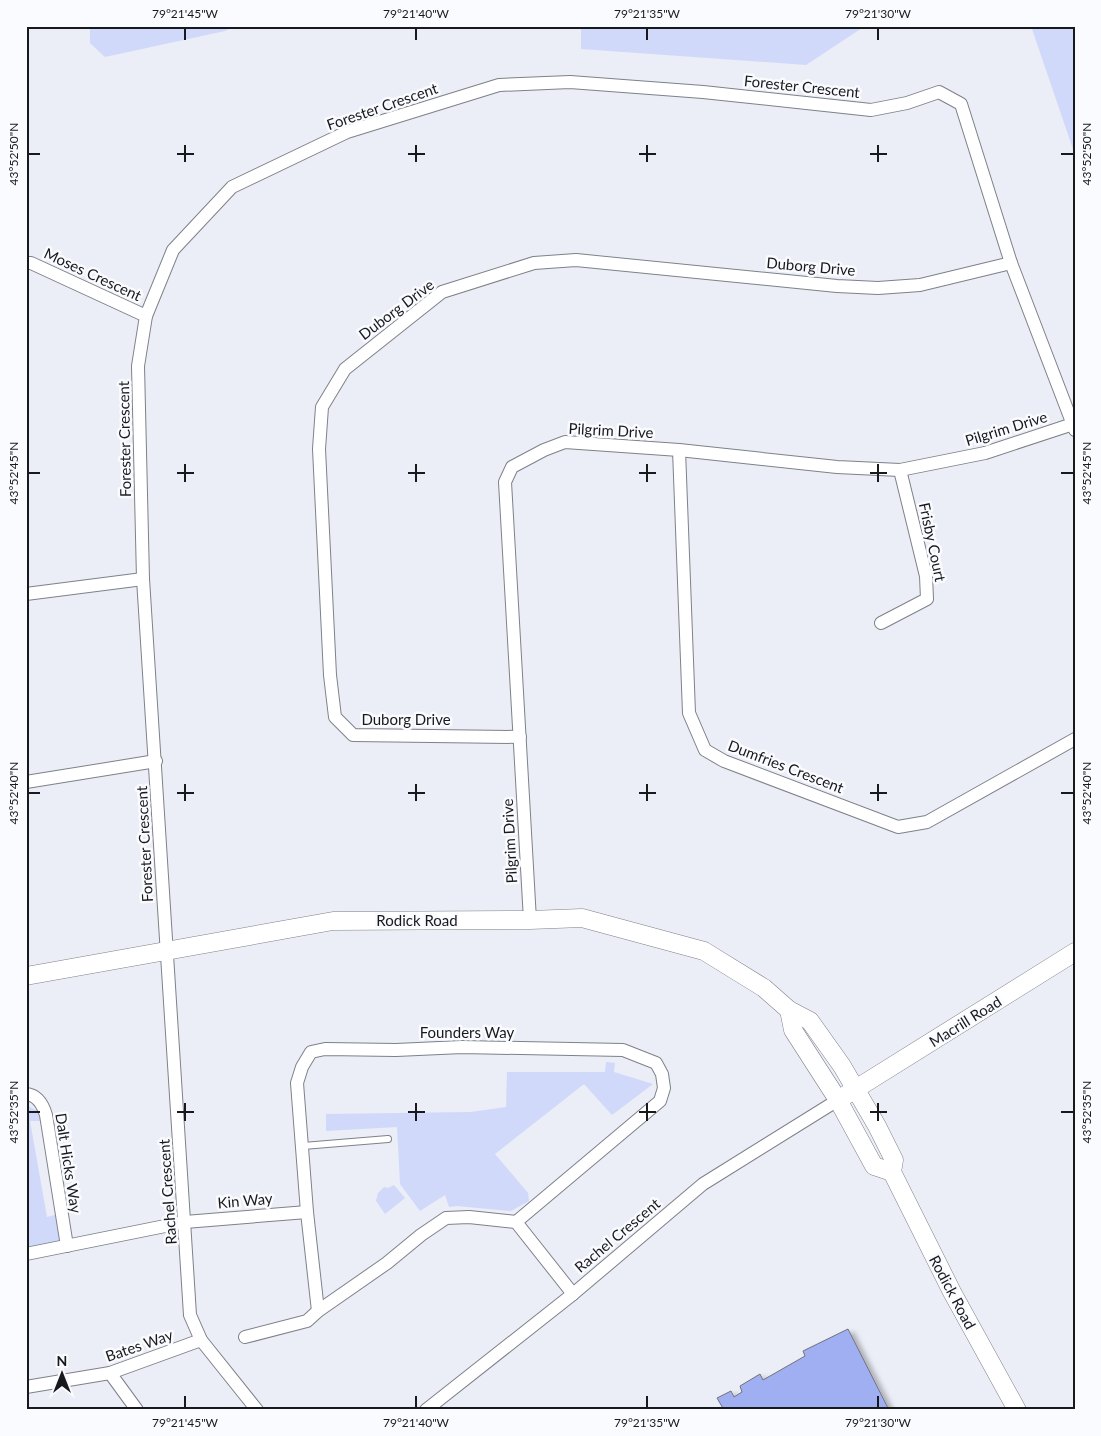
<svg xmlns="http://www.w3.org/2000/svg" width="1101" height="1436" font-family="Lato,sans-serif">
  <defs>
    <filter id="shadow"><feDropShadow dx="5.5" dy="3" stdDeviation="2.5" flood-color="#0004"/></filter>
  </defs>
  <rect width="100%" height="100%" fill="#ebedf7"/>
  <!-- green -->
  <g fill="#d0d9fa">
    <path d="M 90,26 L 234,26 L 225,31 L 105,57 L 90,43 Z"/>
    <path d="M 581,26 L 865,26 L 806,65 L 581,49 Z"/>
    <path d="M 1031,26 L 1075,26 L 1075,155 Z"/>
    <path d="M 606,1062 L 615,1063 L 614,1072 L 653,1084 L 612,1115 L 584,1084 L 495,1154 L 528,1193 L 529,1201 L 511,1211 L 457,1206 L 449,1207 L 445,1195 L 420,1211 L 400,1184 L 397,1127 L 326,1131 L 326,1114 L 471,1112 L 506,1107 L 507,1072 L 605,1072 Z"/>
    <path d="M 26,1105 L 38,1111 L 41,1121 L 30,1121 L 47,1217 L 58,1214 L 61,1243 L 29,1250 L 26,1238 Z"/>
    <path d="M 394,1185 L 405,1198 L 385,1214 L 376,1201 L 378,1193 L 384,1187 L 388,1188 Z"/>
  </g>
  <!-- building -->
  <path fill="#a0aff2" stroke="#70727a" filter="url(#shadow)" d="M 848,1329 L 889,1410 L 724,1410 L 717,1398 L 731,1391 L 734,1397 L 742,1392 L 740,1386 L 760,1374 L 763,1380 L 805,1356 L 803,1351 Z"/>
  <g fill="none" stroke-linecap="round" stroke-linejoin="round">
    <defs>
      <path id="lane" d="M 303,1146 L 388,1139"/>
      <g id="street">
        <path d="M 26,263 L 31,263 L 146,316"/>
        <path d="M 679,450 L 689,713 L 705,750 L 724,761 L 898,827 L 927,822 L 1075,739"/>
        <path d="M 26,594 L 143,579"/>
        <path d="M 881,623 L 927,599 L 926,576 L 900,470"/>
        <path d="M 520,737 L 353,735 L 335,717 L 330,675 L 319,449 L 322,407 L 345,369 L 442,292 L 534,263 L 576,260 L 837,286 L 878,288 L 920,285 L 1011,263"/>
        <path d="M 26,782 L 156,761"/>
        <path d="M 530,920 L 505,482 L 512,467 L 544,450 L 565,442 L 679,450 L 837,467 L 900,470 L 985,453 L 1073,424"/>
        <path d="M 26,1094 C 38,1095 43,1105 46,1115 L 67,1246"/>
        <path d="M 26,1254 L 185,1222 L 307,1212"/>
        <path d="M 318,1311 L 307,1212 L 297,1083 L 302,1067 L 311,1052 L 325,1049 L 396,1050 L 462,1047 L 623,1050 L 656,1063 L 662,1074 L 664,1088 L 660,1101 L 516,1222"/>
        <path d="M 245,1337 L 307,1321 L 318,1311 L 387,1263 L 421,1235 L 446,1218 L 469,1217 L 516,1222 L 573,1294"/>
        <path d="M 110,1373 L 137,1410"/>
        <path d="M 26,1387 L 110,1373 L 201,1340"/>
        <path d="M 257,1410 L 201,1340 L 190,1315 L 143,579 L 138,366 L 146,316 L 173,250 L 232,187 L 347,132 L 499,85 L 570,82 L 703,92 L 871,110 L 907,103 L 939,92 L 961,104 L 1011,263 L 1075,430"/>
        <path d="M 426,1410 L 573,1294 L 703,1184 L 838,1100"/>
      </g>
      <g id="secondary">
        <path d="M 26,976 L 333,921 L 530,920 L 582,918 L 704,951 L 764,988 L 789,1010 L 810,1021 L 842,1066 L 877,1126 L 894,1160 L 892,1172 L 952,1292 L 1017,1410"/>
        <path d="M 789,1010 L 793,1030 L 838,1100 L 874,1166 L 892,1172"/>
        <path d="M 838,1100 L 1075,952"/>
      </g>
    </defs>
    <!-- lane casing -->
    <use href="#lane" stroke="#7f8189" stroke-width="8"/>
    <!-- street casing -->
    <use href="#street" stroke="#7f8189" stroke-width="14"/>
    <!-- secondary casing -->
    <use href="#secondary" stroke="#7f8189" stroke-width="19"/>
    <!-- lane -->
    <use href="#lane" stroke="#fff" stroke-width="6"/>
    <!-- street -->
    <use href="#street" stroke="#fff" stroke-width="12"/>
    <!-- secondary -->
    <use href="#secondary" stroke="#fff" stroke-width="18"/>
  </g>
  <!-- ticks -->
  <path fill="none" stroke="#18191c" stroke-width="2" d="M 185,28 L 185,40M 416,28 L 416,40M 647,28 L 647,40M 878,28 L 878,40M 185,145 L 185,162M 416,145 L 416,162M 647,145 L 647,162M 878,145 L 878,162M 28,154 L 40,154M 177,154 L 194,154M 408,154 L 425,154M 639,154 L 656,154M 870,154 L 887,154M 1061,154 L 1074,154M 185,464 L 185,482M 416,464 L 416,482M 647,464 L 647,482M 878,464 L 878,482M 28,473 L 40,473M 177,473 L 194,473M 408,473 L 425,473M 639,473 L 656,473M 870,473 L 887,473M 1061,473 L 1074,473M 185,784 L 185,801M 416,784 L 416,801M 647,784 L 647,801M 878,784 L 878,801M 28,793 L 40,793M 177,793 L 194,793M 408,793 L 425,793M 639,793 L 656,793M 870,793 L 887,793M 1061,793 L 1074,793M 185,1103 L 185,1121M 416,1103 L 416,1121M 647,1103 L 647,1121M 878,1103 L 878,1121M 28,1112 L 40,1112M 177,1112 L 194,1112M 408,1112 L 425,1112M 639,1112 L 656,1112M 870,1112 L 887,1112M 1061,1112 L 1074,1112M 185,1396 L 185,1408M 416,1396 L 416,1408M 647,1396 L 647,1408M 878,1396 L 878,1408"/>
  <g text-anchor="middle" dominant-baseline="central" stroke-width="5" stroke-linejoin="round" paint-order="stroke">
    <!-- street labels -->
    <g font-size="15" fill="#18191c" stroke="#fafbff">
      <text transform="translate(802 86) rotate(6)">Forester Crescent</text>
      <text transform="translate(382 106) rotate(-19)">Forester Crescent</text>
      <text transform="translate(811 266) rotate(5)">Duborg Drive</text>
      <text transform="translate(93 274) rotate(25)">Moses Crescent</text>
      <text transform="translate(396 309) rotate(-37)">Duborg Drive</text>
      <text transform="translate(1006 428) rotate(-17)">Pilgrim Drive</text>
      <text transform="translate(611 430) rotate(3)">Pilgrim Drive</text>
      <text transform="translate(124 439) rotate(-91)">Forester Crescent</text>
      <text transform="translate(933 542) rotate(78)">Frisby Court</text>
      <text x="406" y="719">Duborg Drive</text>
      <text transform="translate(786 766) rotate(21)">Dumfries Crescent</text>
      <text transform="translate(509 841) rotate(-93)">Pilgrim Drive</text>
      <text transform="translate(144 844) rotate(-93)">Forester Crescent</text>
      <text x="417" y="920">Rodick Road</text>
      <text transform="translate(965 1021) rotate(-32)">Macrill Road</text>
      <text x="467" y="1032">Founders Way</text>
      <text transform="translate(69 1163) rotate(81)">Dalt Hicks Way</text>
      <text transform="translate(167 1192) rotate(-94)">Rachel Crescent</text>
      <text transform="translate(245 1200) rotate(-5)">Kin Way</text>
      <text transform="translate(617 1235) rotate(-40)">Rachel Crescent</text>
      <text transform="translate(953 1292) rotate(62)">Rodick Road</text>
      <text transform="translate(139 1345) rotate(-19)">Bates Way</text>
    </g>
  </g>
  <!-- border -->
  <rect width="1101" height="1436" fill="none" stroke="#fafbff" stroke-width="55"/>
  <!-- north arrow -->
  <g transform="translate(62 1374)" stroke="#fafbff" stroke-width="4" paint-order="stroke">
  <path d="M0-4L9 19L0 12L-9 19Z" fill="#18191c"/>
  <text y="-8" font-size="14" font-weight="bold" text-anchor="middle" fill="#18191c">N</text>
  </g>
  <rect x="28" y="28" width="1046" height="1380" fill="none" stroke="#18191c" stroke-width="2"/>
  <g font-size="12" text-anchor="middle" fill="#18191c">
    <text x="185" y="18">79°21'45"W</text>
    <text x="416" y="18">79°21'40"W</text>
    <text x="647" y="18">79°21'35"W</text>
    <text x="878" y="18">79°21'30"W</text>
    <text transform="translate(14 154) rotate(-90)" y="4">43°52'50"N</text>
    <text transform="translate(1087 154) rotate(-90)" y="4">43°52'50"N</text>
    <text transform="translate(14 473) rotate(-90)" y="4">43°52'45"N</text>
    <text transform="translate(1087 473) rotate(-90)" y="4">43°52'45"N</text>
    <text transform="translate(14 793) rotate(-90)" y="4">43°52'40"N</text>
    <text transform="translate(1087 793) rotate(-90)" y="4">43°52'40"N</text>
    <text transform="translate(14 1112) rotate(-90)" y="4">43°52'35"N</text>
    <text transform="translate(1087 1112) rotate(-90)" y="4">43°52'35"N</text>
    <text x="185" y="1427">79°21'45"W</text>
    <text x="416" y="1427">79°21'40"W</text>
    <text x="647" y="1427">79°21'35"W</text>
    <text x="878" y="1427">79°21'30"W</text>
  </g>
</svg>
